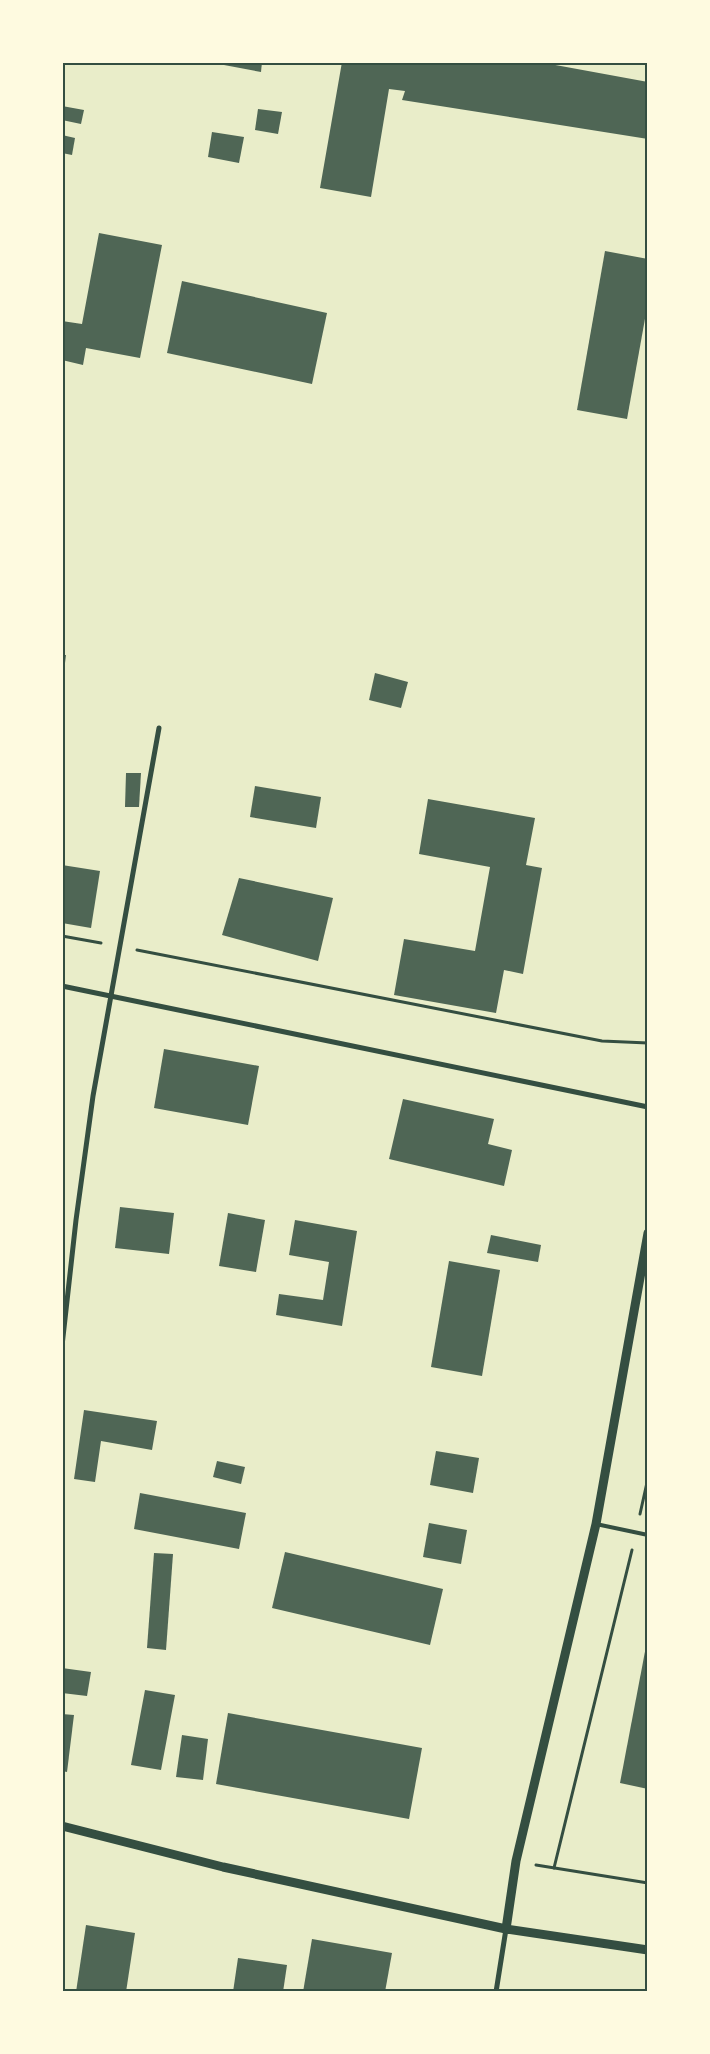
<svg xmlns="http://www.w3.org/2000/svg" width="710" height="2054" font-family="Raleway,sans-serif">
  <rect width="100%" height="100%" fill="#e9edc9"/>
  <!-- building -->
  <g fill="#4f6655">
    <path d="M 208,62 L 262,62 L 261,72 Z"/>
    <path d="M 342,62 L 539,62 L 648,82 L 648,139 L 402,100 L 405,91 L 389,89 L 371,197 L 320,188 Z"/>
    <path d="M 62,106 L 84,110 L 81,124 L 62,120 Z"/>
    <path d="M 258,109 L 282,112 L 278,134 L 255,130 Z"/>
    <path d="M 212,132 L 244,137 L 239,163 L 208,157 Z"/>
    <path d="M 62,135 L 75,138 L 72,155 L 62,153 Z"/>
    <path d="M 99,233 L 162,245 L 140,358 L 86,348 L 83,365 L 62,360 L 62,321 L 82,324 Z"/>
    <path d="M 605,251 L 648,259 L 648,302 L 627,419 L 577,410 Z"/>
    <path d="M 182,281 L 327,313 L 312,384 L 167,353 Z"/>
    <path d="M 62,655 L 66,655 L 64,671 L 62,671 Z"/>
    <path d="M 375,673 L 408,682 L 401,708 L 369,700 Z"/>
    <path d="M 126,773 L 141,773 L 139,807 L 125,807 Z"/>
    <path d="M 255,786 L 321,797 L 316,828 L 250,817 Z"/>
    <path d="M 428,799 L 535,818 L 526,865 L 542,868 L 523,974 L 504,970 L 496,1013 L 394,995 L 404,939 L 475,951 L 490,867 L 419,854 Z"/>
    <path d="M 62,865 L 100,871 L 91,928 L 62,923 Z"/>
    <path d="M 239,878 L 333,898 L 318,961 L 222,935 Z"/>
    <path d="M 164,1049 L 259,1066 L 248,1125 L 154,1108 Z"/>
    <path d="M 403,1099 L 494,1119 L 488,1144 L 512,1150 L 504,1186 L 389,1159 Z"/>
    <path d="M 120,1207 L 174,1213 L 169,1254 L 115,1248 Z"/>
    <path d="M 228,1213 L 265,1220 L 256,1272 L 219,1266 Z"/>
    <path d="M 295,1220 L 357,1231 L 342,1326 L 276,1315 L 279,1294 L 323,1300 L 329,1262 L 289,1255 Z"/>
    <path d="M 491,1235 L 541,1245 L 538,1262 L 487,1253 Z"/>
    <path d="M 449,1261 L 500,1270 L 482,1376 L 431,1367 Z"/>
    <path d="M 84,1410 L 157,1421 L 152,1450 L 101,1441 L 95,1482 L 74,1479 Z"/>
    <path d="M 436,1451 L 479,1458 L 473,1493 L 430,1485 Z"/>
    <path d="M 217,1461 L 245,1467 L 241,1484 L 213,1477 Z"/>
    <path d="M 140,1493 L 246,1513 L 239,1549 L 134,1529 Z"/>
    <path d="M 429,1523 L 467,1530 L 461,1564 L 423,1557 Z"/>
    <path d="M 285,1552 L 443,1589 L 430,1645 L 272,1608 Z"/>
    <path d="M 154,1553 L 173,1554 L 166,1650 L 147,1648 Z"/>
    <path d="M 647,1641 L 648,1641 L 648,1789 L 620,1783 Z"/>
    <path d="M 62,1668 L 91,1672 L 87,1696 L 62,1693 Z"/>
    <path d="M 145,1690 L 175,1695 L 161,1770 L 131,1765 Z"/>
    <path d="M 228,1713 L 422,1748 L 409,1819 L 216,1784 Z"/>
    <path d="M 62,1714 L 74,1715 L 67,1772 L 62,1771 Z"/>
    <path d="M 182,1735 L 208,1739 L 203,1780 L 176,1777 Z"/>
    <path d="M 86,1925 L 135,1933 L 126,1992 L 76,1992 Z"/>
    <path d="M 312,1939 L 392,1953 L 385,1992 L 303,1992 Z"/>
    <path d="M 238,1958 L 287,1965 L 283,1992 L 233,1992 Z"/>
  </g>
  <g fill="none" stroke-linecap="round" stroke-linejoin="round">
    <!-- path -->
    <g stroke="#344e41" stroke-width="3">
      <path d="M 62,936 L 101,943"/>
      <path d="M 137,950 L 602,1041 L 648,1043"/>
      <path d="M 640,1514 L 648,1478"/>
      <path d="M 536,1865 L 648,1883"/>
      <path d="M 554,1868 L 632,1550"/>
    </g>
    <!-- service -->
    <path stroke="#344e41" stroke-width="4" d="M 596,1524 L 648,1535"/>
    <!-- minor -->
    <g stroke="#344e41" stroke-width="5">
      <path d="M 62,986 L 648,1107"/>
      <path d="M 62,1346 L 76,1220 L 93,1096 L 159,728"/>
      <path d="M 496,1992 L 506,1929"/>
    </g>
    <!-- tertiary -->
    <g stroke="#344e41" stroke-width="9">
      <path d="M 62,1826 L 223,1867 L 506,1929 L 648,1950"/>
      <path d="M 506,1929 L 516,1861 L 596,1524 L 648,1233"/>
    </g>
  </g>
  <!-- border -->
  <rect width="710" height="2054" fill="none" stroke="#fefae0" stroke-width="128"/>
  <rect x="64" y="64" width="582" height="1926" fill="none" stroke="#344e41" stroke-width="2"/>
</svg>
